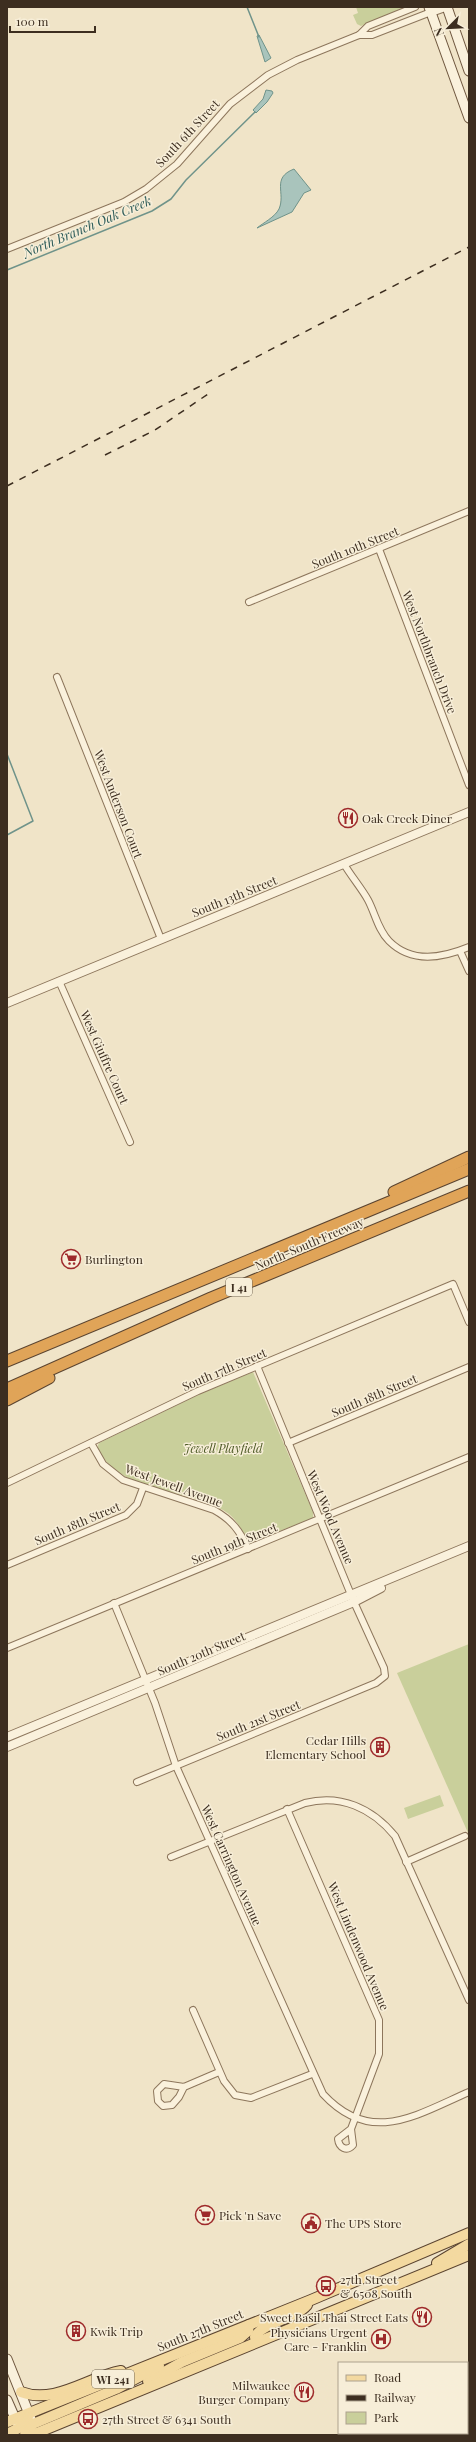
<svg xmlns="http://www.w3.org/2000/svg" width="476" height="2442" font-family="'Playfair Display',serif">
  <rect width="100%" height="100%" fill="#f0e4c8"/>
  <!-- park -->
  <g fill="#c9cf9b">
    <path d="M 356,7 L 405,7 L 361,26 L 357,24 L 353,15 L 358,13 Z"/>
    <path d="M 253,1372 L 313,1512 L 313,1518 L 251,1542 C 240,1532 240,1520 223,1510 C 186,1488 129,1494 102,1456 C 99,1452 96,1448 99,1443 L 200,1394 Z"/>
    <path d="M 469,1644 L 469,1835 L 397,1673 Z"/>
    <path d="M 440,1795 L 444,1806 L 408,1819 L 404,1808 Z"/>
  </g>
  <!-- water -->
  <g fill="#a9c4bc" stroke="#6f938a">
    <path d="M 259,35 L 271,58 L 265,62 L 257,36 Z"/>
    <path d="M 266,90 L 272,91 L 273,93 L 267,102 L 256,113 L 253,110 L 263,99 Z"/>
    <path d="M 294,169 L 311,190 L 304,193 L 292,212 L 257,228 C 263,223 275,217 279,209 C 286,193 271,178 294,169 Z"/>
  </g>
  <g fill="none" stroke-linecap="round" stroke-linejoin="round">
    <!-- stream -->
    <g stroke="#6f938a" stroke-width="1.5">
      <path d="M 247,7 L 259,37"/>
      <path d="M 7,270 L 152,211 L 171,199 L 186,180 L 255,112"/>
      <path d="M 7,754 L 33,821 L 7,835"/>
    </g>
    <defs>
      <g id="minor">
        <path d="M 359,35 L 368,26 L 415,7"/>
        <path d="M 7,249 L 124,202 L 146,189 L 177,164 L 230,104 L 268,75 L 297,60 L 359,35 L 372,35 L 431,12"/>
        <path d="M 379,549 L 469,785"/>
        <path d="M 249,602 L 469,511"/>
        <path d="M 57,677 L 161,939"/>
        <path d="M 344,864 C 351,876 362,889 368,900 C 375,913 378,930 389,941 C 412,964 442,958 469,947"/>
        <path d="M 460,951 L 469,971"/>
        <path d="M 59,981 L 130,1142"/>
        <path d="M 91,1443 L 103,1464 L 123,1480 L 214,1510 C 232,1520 240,1531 248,1549"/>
        <path d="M 288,1443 L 469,1367"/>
        <path d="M 7,1483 L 198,1391 L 453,1284 L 469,1322"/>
        <path d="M 7,1565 L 126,1515 L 137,1504 L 143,1488"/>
        <path d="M 114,1603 L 155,1703 L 176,1766 L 323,2094 C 371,2146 416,2115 469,2092"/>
        <path d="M 7,1648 L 469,1457"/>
        <path d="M 137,1782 L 376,1683 L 385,1676 L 384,1668 L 354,1602 L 257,1366"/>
        <path d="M 287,1809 L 379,2020 L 379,2054 L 351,2129 L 353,2145 C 347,2152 339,2148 338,2139 L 351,2129"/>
        <path d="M 171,1857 L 305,1803 C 341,1794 372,1808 395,1836 L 469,2000"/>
        <path d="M 406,1862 L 465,1836"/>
        <path d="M 193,2010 L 224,2081 L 235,2095 L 251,2098 L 312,2074"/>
        <path d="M 184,2087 L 179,2097 L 172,2105 L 163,2106 L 158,2101 L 157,2091 L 164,2084 L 184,2087 L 219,2072"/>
      </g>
      <g id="tertiary">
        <path d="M 431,12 L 445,7"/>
        <path d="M 7,1003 L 469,812"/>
        <path d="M 7,1737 L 469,1546"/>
        <path d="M 7,1747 L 354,1602 L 381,1588"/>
      </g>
      <g id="secondary">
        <path d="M 429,7 L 469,118"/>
        <path d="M 447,7 L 469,71"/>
        <path d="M 7,2359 L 31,2419"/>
        <path d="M 7,2400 L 18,2425"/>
      </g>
      <g id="primary">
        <path d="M 437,2263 L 469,2244"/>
        <path d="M 256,2341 L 255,2337 C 261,2323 295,2319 307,2305"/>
        <path d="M 148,2381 L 182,2362 L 240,2338 L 248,2331 L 249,2325"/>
        <path d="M 21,2392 C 55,2405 88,2377 121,2371"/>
        <path d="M 7,2422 L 311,2300 L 469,2233"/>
        <path d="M 7,2434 L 19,2428 L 28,2417"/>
        <path d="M 25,2435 L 33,2424 L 116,2389 L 159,2366"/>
        <path d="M 32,2435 L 469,2255"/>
      </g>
      <g id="motorway">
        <path d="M 394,1192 L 469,1157"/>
        <path d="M 7,1361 L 469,1169"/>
        <path d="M 7,1389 L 211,1298 L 469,1191"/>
        <path d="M 7,1400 L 49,1378"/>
      </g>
    </defs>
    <!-- minor casing -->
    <use href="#minor" stroke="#8d765c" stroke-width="8"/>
    <!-- tertiary casing -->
    <use href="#tertiary" stroke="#8d765c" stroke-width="10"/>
    <!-- secondary casing -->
    <use href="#secondary" stroke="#6f573f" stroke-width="11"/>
    <!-- primary casing -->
    <use href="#primary" stroke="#5b4430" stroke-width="12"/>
    <!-- motorway casing -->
    <use href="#motorway" stroke="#5b4430" stroke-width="13"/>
    <!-- minor -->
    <use href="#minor" stroke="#faf1dc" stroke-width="6"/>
    <!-- tertiary -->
    <use href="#tertiary" stroke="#faf1dc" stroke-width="8"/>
    <!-- secondary -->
    <use href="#secondary" stroke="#faf1dc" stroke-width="9"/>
    <!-- primary -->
    <use href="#primary" stroke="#f3d9a0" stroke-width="10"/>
    <!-- motorway -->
    <use href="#motorway" stroke="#e0a458" stroke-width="11"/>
    <!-- rail -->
    <g stroke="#3d2e20" stroke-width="1.5" stroke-dasharray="7 7" stroke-linecap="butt">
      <path d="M 105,455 L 155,430 L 211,392"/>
      <path d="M 7,486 L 469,247"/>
    </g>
  </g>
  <!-- icons -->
  <defs>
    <symbol id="restaurant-ring" viewBox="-11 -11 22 22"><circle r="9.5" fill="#f7eed8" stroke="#9e2a2b" stroke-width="1.5"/><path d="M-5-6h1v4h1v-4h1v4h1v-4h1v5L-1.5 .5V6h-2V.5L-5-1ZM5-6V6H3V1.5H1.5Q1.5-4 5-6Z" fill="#9e2a2b"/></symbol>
    <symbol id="supermarket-ring" viewBox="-11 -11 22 22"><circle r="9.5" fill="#f7eed8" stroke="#9e2a2b" stroke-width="1.5"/><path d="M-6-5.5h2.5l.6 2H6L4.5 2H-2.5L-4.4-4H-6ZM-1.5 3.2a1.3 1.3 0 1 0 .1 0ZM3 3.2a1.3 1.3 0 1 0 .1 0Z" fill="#9e2a2b"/></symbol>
    <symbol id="building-ring" viewBox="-11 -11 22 22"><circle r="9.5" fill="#f7eed8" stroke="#9e2a2b" stroke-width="1.5"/><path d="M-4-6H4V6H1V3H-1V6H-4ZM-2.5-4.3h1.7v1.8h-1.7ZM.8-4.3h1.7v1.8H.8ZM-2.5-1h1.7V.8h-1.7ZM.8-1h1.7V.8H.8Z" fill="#9e2a2b"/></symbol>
    <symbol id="civic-ring" viewBox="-11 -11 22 22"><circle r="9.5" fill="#f7eed8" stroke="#9e2a2b" stroke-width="1.5"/><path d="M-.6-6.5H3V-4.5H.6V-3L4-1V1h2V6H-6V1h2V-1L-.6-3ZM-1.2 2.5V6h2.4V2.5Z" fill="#9e2a2b"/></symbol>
    <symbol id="bus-ring" viewBox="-11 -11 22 22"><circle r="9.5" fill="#f7eed8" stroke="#9e2a2b" stroke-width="1.5"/><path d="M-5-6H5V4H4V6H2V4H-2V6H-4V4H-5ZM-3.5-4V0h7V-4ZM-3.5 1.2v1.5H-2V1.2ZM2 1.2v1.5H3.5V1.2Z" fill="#9e2a2b"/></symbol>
    <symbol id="hospital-ring" viewBox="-11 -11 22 22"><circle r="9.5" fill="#f7eed8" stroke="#9e2a2b" stroke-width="1.5"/><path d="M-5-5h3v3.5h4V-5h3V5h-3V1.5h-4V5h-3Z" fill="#9e2a2b"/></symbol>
  </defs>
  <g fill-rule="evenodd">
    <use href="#restaurant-ring" x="337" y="807" width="22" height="22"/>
    <use href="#supermarket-ring" x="60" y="1248" width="22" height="22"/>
    <use href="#building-ring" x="369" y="1736" width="22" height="22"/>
    <use href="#supermarket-ring" x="194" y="2204" width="22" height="22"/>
    <use href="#civic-ring" x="300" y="2212" width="22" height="22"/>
    <use href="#bus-ring" x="315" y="2275" width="22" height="22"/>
    <use href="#restaurant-ring" x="411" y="2306" width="22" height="22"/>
    <use href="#building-ring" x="65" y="2320" width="22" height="22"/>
    <use href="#hospital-ring" x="370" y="2328" width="22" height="22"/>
    <use href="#restaurant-ring" x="293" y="2381" width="22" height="22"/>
    <use href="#bus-ring" x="77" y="2408" width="22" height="22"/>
  </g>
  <g text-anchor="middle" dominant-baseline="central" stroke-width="3" stroke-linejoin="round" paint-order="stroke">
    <!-- shield labels -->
    <g fill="#f7eed8" stroke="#756857" stroke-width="1">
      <rect x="226" y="1278" width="26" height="18" rx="3"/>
      <rect x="92" y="2370" width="42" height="18" rx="3"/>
    </g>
    <g font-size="11" font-weight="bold" fill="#3d2e20">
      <text x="239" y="1287">I 41</text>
      <text x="113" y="2379">WI 241</text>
    </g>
    <!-- street labels -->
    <g font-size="12" fill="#3d2e20" stroke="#f7eed8">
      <text transform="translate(187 133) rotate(-47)">South 6th Street</text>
      <text transform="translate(355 547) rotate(-22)">South 10th Street</text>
      <text transform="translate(430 652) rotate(69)">West Northbranch Drive</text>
      <text transform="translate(119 804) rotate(69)">West Anderson Court</text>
      <text transform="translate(234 896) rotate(-22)">South 13th Street</text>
      <text transform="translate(105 1057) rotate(66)">West Giuffre Court</text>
      <text transform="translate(309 1243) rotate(-23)">North-South Freeway</text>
      <text transform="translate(224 1369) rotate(-23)">South 17th Street</text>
      <text transform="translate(374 1395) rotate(-23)">South 18th Street</text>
      <text transform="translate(174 1485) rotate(20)">West Jewell Avenue</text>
      <text transform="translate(331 1517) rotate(67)">West Wood Avenue</text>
      <text transform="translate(77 1523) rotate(-23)">South 18th Street</text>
      <text transform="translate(234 1543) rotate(-22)">South 19th Street</text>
      <text transform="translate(201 1653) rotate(-23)">South 20th Street</text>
      <text transform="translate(258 1720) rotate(-22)">South 21st Street</text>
      <text transform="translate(232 1865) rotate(66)">West Carrington Avenue</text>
      <text transform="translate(359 1946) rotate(67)">West Lindenwood Avenue</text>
      <text transform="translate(200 2330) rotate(-22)">South 27th Street</text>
    </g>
    <!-- poi labels -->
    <g font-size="12" fill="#3d2e20" stroke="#f7eed8" text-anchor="start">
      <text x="362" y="818">Oak Creek Diner</text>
      <text x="85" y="1259">Burlington</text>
      <text x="366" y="1740" text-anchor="end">Cedar Hills<tspan x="366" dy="14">Elementary School</tspan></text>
      <text x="219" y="2215">Pick 'n Save</text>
      <text x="325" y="2223">The UPS Store</text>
      <text x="340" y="2279">27th Street<tspan x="340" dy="14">&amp; 6508 South</tspan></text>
      <text x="408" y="2317" text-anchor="end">Sweet Basil Thai Street Eats</text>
      <text x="90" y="2331">Kwik Trip</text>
      <text x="367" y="2332" text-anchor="end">Physicians Urgent<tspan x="367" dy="14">Care - Franklin</tspan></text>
      <text x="290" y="2385" text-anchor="end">Milwaukee<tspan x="290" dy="14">Burger Company</tspan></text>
      <text x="102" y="2419">27th Street &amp; 6341 South</text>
    </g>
    <!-- park labels -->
    <g font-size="12" font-style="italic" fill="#4d5a26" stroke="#f7eed8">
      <text x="223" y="1448">Jewell Playfield</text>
    </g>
    <!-- water labels -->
    <g font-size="13" font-style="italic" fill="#2f5d5a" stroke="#f7eed8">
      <text transform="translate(87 226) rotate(-23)">North Branch Oak Creek</text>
    </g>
  </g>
  <!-- border -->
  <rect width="476" height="2442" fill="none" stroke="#3d2e20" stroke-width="16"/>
  <!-- legend -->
  <rect x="338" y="2362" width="130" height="72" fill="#f7eed8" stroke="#ada18e"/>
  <rect x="346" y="2375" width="20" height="6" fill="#f3d9a0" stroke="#ada18e"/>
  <text x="374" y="2382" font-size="12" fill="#3d2e20">Road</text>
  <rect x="346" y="2395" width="20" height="6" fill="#3d2e20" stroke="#ada18e"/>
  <text x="374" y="2402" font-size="12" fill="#3d2e20">Railway</text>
  <rect x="346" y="2412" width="20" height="12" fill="#c9cf9b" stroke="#ada18e"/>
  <text x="374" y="2422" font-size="12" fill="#3d2e20">Park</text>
  <!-- north arrow -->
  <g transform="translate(448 28) rotate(246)" stroke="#f7eed8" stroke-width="3" paint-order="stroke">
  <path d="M0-3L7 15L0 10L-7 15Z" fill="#3d2e20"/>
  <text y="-6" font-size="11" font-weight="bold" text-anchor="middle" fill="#3d2e20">N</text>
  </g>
  <!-- scale -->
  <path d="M10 26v6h85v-6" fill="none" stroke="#3d2e20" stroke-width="2"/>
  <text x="16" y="26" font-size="12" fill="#3d2e20" stroke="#f7eed8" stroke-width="3" paint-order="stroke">100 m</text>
</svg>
